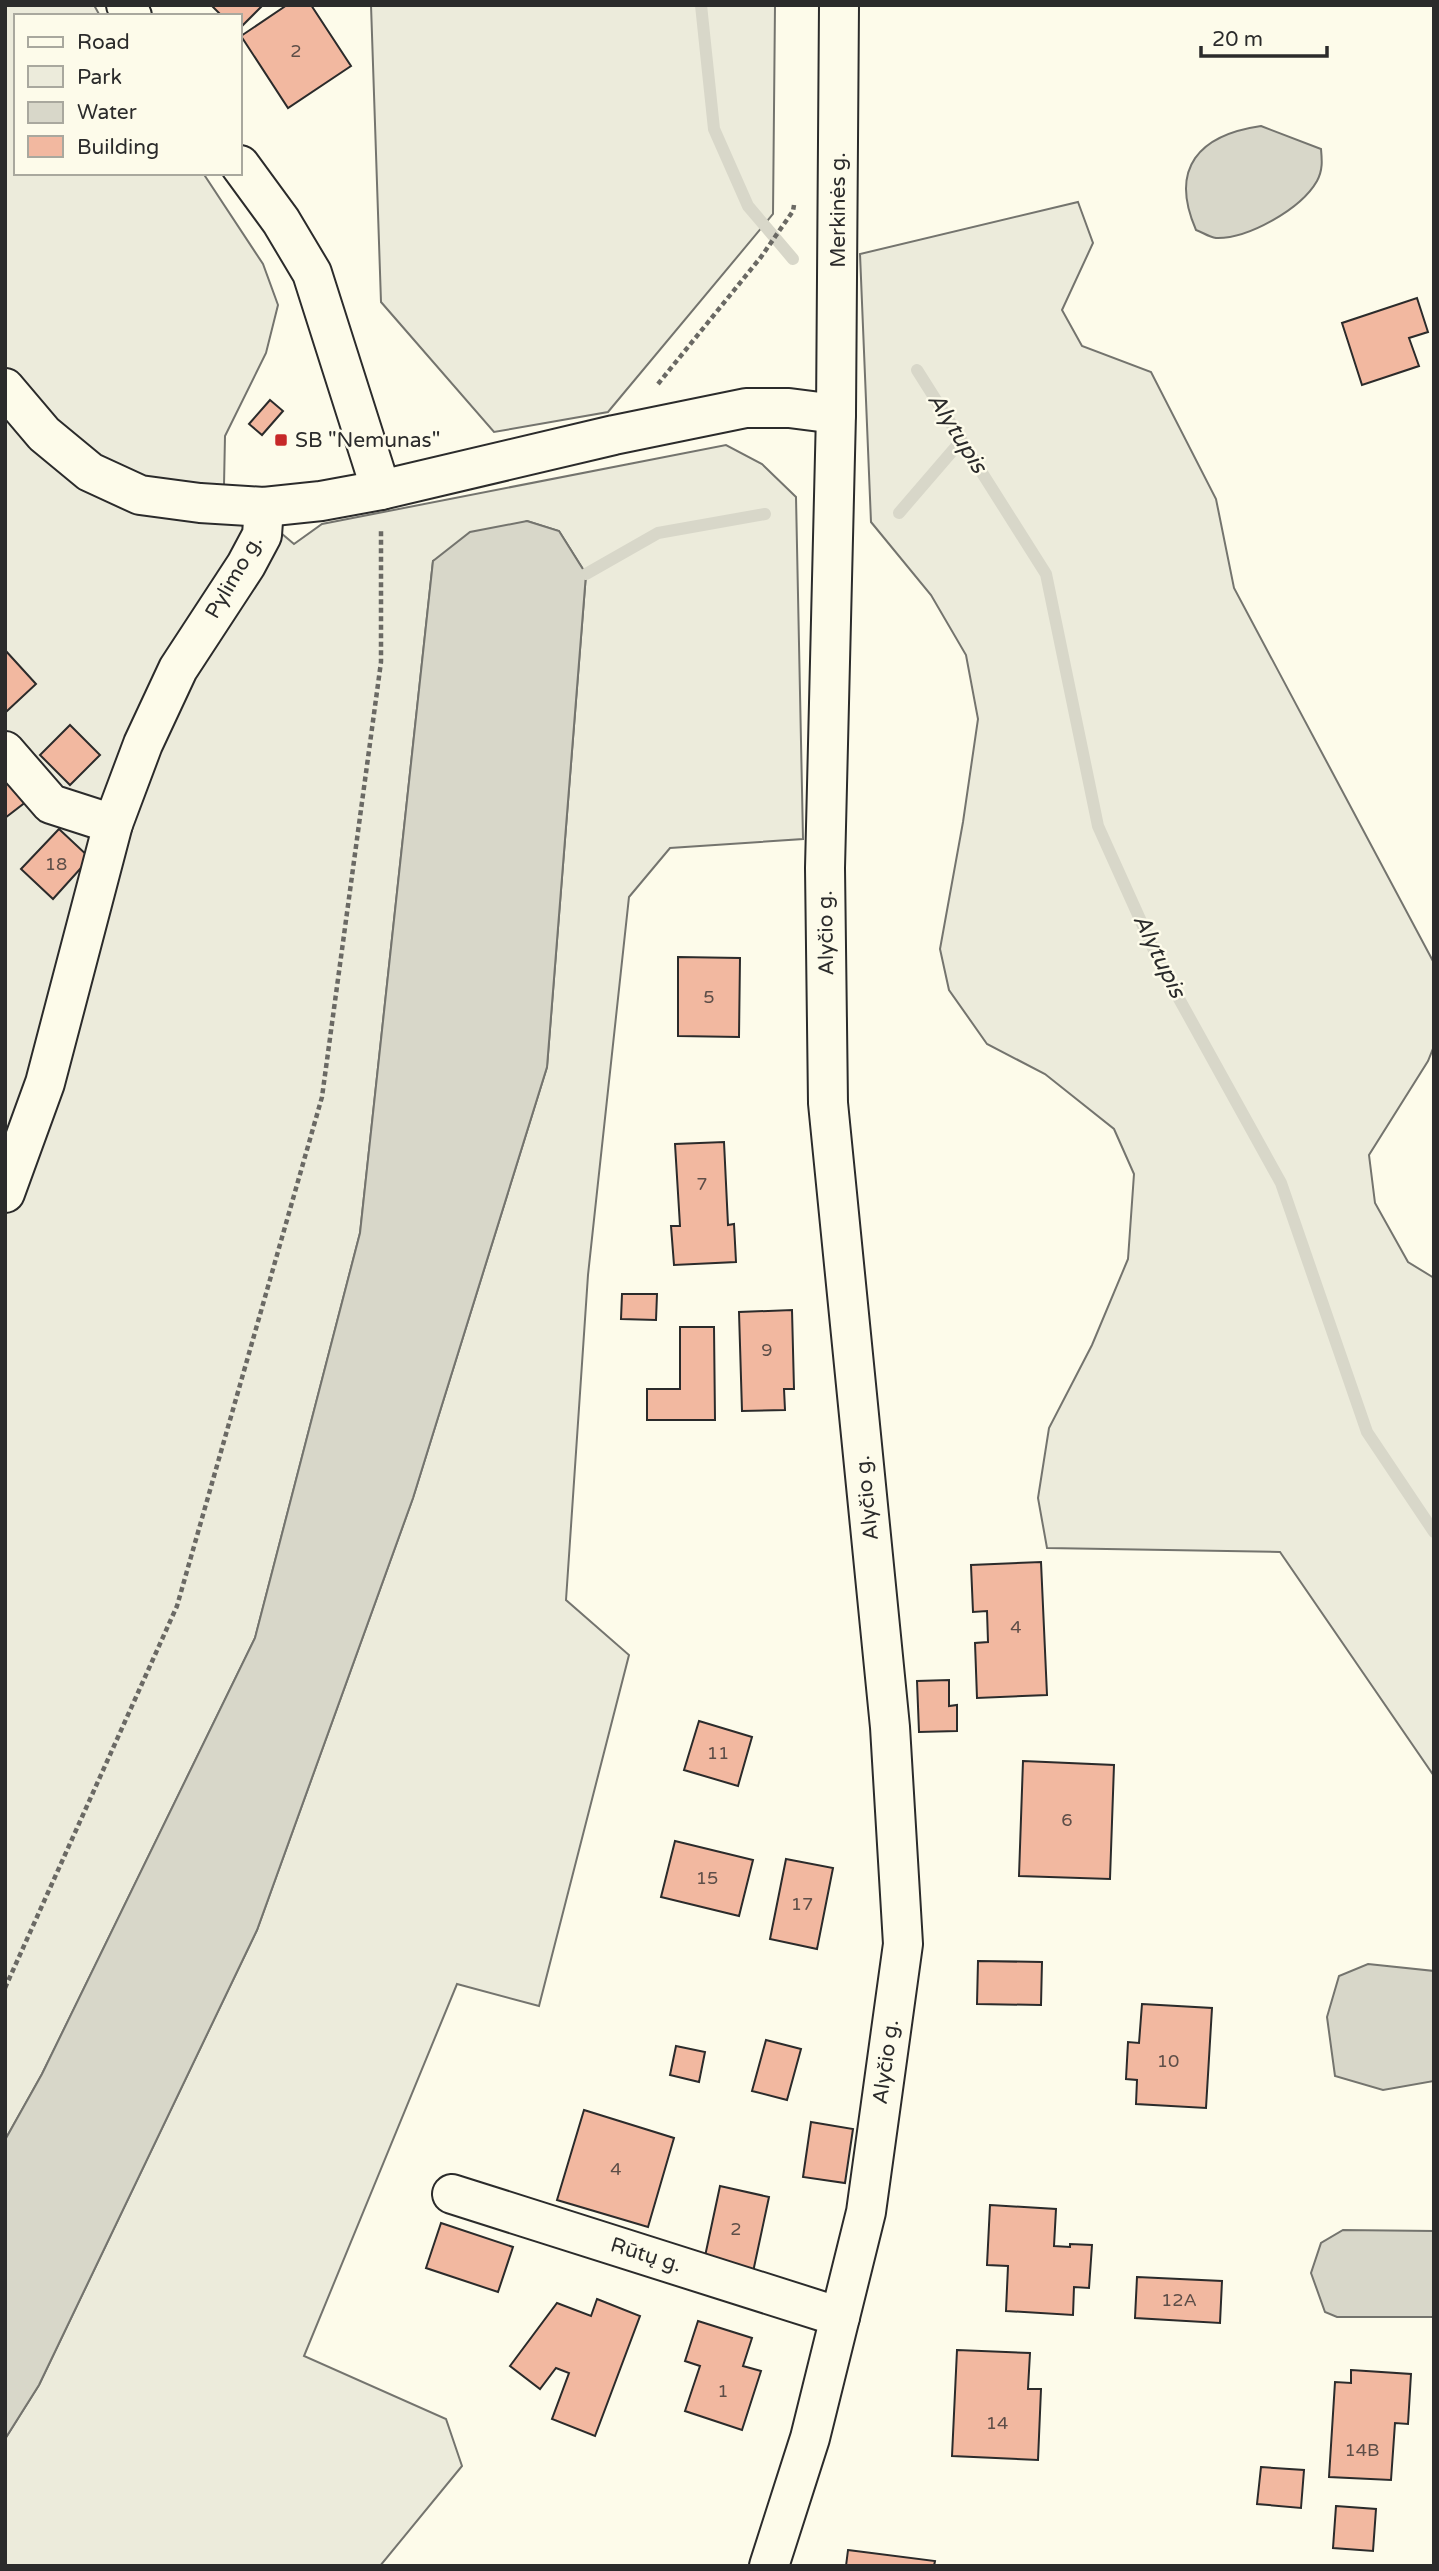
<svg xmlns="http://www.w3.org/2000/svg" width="1439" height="2571" font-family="'Varela Round',sans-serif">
  <rect width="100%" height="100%" fill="#fdfbea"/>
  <!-- green -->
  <g fill="#ecebdb" stroke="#74746e" stroke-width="2">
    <path d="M 5,5 L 94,5 L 100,16 L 16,16 L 16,173 L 203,173 L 263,264 L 278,305 L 266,353 L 225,436 L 224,485 L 294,544 L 322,524 L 726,445 L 762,464 L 796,497 L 803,839 L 670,848 L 629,897 L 588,1275 L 566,1600 L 629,1655 L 539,2006 L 457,1984 L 304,2356 L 446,2419 L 462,2466 L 380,2566 L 5,2566 L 5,2439 L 39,2385 L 257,1930 L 413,1498 L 547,1067 L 586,574 L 559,531 L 527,521 L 433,561 L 360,1233 L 255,1638 L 42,2074 L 5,2140 Z"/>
    <path d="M 371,5 L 775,5 L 773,214 L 608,412 L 494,432 L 381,302 Z"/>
    <path d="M 1078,202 L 1093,243 L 1062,310 L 1082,346 L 1151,372 L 1216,499 L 1234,588 L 1434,963 L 1434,1046 L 1428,1061 L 1369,1155 L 1375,1203 L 1408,1262 L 1434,1278 L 1434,1776 L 1280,1552 L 1047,1548 L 1038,1498 L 1049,1428 L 1092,1345 L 1128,1259 L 1134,1174 L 1114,1129 L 1045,1074 L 987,1044 L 949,990 L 940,949 L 963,822 L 978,719 L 966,655 L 931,595 L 871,522 L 860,254 Z"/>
  </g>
  <!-- water -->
  <g fill="#d8d7c9" stroke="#74746e" stroke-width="2">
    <path d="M 1261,126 L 1321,149 C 1322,160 1323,170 1317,181 C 1301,209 1248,239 1216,238 C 1209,237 1202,232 1196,230 C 1169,168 1199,135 1261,126 Z"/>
    <path d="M 527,521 L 559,531 L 586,574 L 547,1067 L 413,1498 L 257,1930 L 39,2385 L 5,2439 L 5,2140 L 42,2074 L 255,1638 L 360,1233 L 433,561 L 470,532 Z"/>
    <path d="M 1368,1964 L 1434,1971 L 1434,2081 L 1383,2090 L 1335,2076 L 1327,2017 L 1339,1976 Z"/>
    <path d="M 1343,2230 L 1434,2231 L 1434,2317 L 1337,2317 L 1325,2312 L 1311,2273 L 1321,2243 Z"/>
  </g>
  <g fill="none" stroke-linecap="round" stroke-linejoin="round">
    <!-- stream -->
    <g stroke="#d8d7c9" stroke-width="12">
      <path d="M 701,5 L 714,129 L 748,206 L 793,259"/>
      <path d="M 917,370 L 1046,574 L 1098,826 L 1162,968 L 1281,1183 L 1367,1432 L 1434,1532"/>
      <path d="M 899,513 L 961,441"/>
      <path d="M 586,574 L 658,533 L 765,514"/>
    </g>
  </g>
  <!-- building -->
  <g fill="#f2b8a0" stroke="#2b2b2b" stroke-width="2">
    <path d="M 211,5 L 263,5 L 240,28 L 240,16 L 222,16 Z"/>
    <path d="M 287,5 L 311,5 L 351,66 L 288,108 L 241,36 Z"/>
    <path d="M 1417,298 L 1428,332 L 1409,338 L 1419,366 L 1362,385 L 1342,323 Z"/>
    <path d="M 270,400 L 283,411 L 262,435 L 249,424 Z"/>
    <path d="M 5,650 L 36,684 L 7,711 L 5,710 Z"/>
    <path d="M 70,725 L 100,755 L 70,785 L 40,755 Z"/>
    <path d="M 5,774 L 27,801 L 5,818 Z"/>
    <path d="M 59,829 L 90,858 L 53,899 L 21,869 Z"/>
    <path d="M 678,957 L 740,958 L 739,1037 L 678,1036 Z"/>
    <path d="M 724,1142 L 728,1225 L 734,1224 L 736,1262 L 674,1265 L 671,1226 L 680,1226 L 675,1144 Z"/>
    <path d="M 622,1294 L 657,1294 L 656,1320 L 621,1319 Z"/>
    <path d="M 792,1310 L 794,1389 L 784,1389 L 785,1410 L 742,1411 L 739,1312 Z"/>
    <path d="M 680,1327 L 714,1327 L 715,1420 L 647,1420 L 647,1389 L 680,1389 Z"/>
    <path d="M 1041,1562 L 1047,1695 L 977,1698 L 975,1643 L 988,1642 L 987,1611 L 973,1612 L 971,1565 Z"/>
    <path d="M 949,1680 L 949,1706 L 957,1705 L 957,1731 L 919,1732 L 917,1681 Z"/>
    <path d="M 699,1721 L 752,1737 L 738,1786 L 684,1770 Z"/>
    <path d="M 1023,1761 L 1114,1765 L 1110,1879 L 1019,1876 Z"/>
    <path d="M 675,1841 L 753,1860 L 739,1916 L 661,1897 Z"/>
    <path d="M 786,1859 L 833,1868 L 817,1949 L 770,1939 Z"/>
    <path d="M 978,1961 L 1042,1962 L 1041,2005 L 977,2004 Z"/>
    <path d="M 1142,2004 L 1212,2008 L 1206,2108 L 1136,2104 L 1137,2080 L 1126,2079 L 1128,2042 L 1139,2043 Z"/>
    <path d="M 766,2040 L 801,2049 L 787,2100 L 752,2091 Z"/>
    <path d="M 676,2046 L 705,2052 L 699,2082 L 670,2075 Z"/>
    <path d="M 584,2110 L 674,2138 L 648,2227 L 557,2200 Z"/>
    <path d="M 811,2122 L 853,2129 L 845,2183 L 803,2177 Z"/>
    <path d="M 720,2186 L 769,2197 L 753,2272 L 704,2261 Z"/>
    <path d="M 990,2205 L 1056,2209 L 1054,2246 L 1070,2247 L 1070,2244 L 1092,2245 L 1089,2288 L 1074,2287 L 1073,2315 L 1006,2311 L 1008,2266 L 987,2265 Z"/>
    <path d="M 441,2223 L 513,2247 L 498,2292 L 426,2268 Z"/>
    <path d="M 1137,2277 L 1222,2281 L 1220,2323 L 1135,2318 Z"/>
    <path d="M 597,2299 L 640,2316 L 595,2436 L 552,2419 L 569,2373 L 556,2368 L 540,2389 L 510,2366 L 557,2303 L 591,2316 Z"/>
    <path d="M 698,2321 L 752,2338 L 743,2366 L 761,2371 L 742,2430 L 685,2411 L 700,2366 L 685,2361 Z"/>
    <path d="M 957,2350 L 1030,2353 L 1028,2389 L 1041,2389 L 1038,2460 L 952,2456 Z"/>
    <path d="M 1351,2370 L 1411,2374 L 1408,2424 L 1395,2423 L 1391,2480 L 1329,2477 L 1335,2382 L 1351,2383 Z"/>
    <path d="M 1261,2467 L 1304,2470 L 1301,2508 L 1257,2504 Z"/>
    <path d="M 1336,2506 L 1376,2509 L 1373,2551 L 1333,2548 Z"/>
    <path d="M 848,2550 L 935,2561 L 934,2566 L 846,2566 Z"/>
  </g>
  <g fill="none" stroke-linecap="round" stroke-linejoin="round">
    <defs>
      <g id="minor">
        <path d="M 126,5 L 132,16"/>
        <path d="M 240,165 L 281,221 L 312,273 L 381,490"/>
        <path d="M 5,388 L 44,434 L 90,472 L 140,495 L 200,503 L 264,507 L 321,501 L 381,490 L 614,435 L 746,408 L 789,408 L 836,414"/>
        <path d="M 5,751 L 51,804 L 113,824"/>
        <path d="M 5,1193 L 45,1083 L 113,824 L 143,744 L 178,669 L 246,565 L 262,535 L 264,507"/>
        <path d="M 452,2194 L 840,2317"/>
        <path d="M 769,2566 L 810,2438 L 866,2212 L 903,1944 L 890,1727 L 828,1103 L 825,868 L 836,414 L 839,5"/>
      </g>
    </defs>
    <!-- minor casing -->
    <use href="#minor" stroke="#2b2b2b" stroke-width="42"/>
    <!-- path -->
    <g stroke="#6a6964" stroke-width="4.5" stroke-dasharray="5 3.5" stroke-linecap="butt">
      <path d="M 658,384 L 761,257 L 793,211 L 794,205"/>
      <path d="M 5,1988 L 177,1606 L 322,1097 L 381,662 L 381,529"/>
    </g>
    <!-- minor -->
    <use href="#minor" stroke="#fdfbea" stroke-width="38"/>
  </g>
  <!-- markers -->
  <rect fill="#c62828" stroke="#fdfbea" stroke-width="2.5" x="274" y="433" width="14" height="14" rx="3.5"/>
  <g text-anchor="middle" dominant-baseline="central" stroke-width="5" stroke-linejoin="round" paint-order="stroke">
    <!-- number labels -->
    <g font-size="18" fill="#5d4e48">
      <text x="296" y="51">2</text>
      <text x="56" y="864">18</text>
      <text x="709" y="997">5</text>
      <text x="702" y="1184">7</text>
      <text x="767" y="1350">9</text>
      <text x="1016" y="1627">4</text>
      <text x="718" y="1753">11</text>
      <text x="1067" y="1820">6</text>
      <text x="707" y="1878">15</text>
      <text x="802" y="1904">17</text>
      <text x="1168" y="2061">10</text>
      <text x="616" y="2169">4</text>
      <text x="736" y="2229">2</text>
      <text x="1179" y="2300">12A</text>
      <text x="723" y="2391">1</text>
      <text x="997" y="2423">14</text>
      <text x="1362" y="2450">14B</text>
    </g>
    <!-- street labels -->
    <g font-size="21" fill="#2b2b2b" stroke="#fdfbea">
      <text transform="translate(838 210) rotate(-90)">Merkinės g.</text>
      <text transform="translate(234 577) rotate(-60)">Pylimo g.</text>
      <text transform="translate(826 933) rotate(-91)">Alyčio g.</text>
      <text transform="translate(867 1498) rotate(-96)">Alyčio g.</text>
      <text transform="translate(886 2062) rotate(-82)">Alyčio g.</text>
      <text transform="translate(646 2255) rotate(17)">Rūtų g.</text>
    </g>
    <!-- poi labels -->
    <g font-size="21" fill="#2b2b2b" stroke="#fdfbea" text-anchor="start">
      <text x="295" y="440">SB "Nemunas"</text>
    </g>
    <!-- water labels -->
    <g font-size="23" font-style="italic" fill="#2b2b2b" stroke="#fdfbea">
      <text transform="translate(957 433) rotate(58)">Alytupis</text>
      <text transform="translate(1159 956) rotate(64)">Alytupis</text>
    </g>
  </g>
  <!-- border -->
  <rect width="1439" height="2571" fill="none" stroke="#2b2b2b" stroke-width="14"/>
  <!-- legend -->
  <rect x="14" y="14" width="228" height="161" fill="#fdfbea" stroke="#a9a89e" stroke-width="2"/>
  <rect x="28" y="37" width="35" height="10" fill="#fdfbea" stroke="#a9a89e" stroke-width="2"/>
  <text x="77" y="49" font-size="21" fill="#2b2b2b">Road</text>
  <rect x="28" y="66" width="35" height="21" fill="#ecebdb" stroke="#a9a89e" stroke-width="2"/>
  <text x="77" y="84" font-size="21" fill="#2b2b2b">Park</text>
  <rect x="28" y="102" width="35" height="21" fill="#d8d7c9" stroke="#a9a89e" stroke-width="2"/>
  <text x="77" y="119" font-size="21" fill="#2b2b2b">Water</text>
  <rect x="28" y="136" width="35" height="21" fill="#f2b8a0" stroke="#a9a89e" stroke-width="2"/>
  <text x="77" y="154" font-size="21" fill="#2b2b2b">Building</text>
  <!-- scale -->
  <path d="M1201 46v10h126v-10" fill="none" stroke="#2b2b2b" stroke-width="3.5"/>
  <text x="1212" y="46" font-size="21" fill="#2b2b2b" stroke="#fdfbea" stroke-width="5" paint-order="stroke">20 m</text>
</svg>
